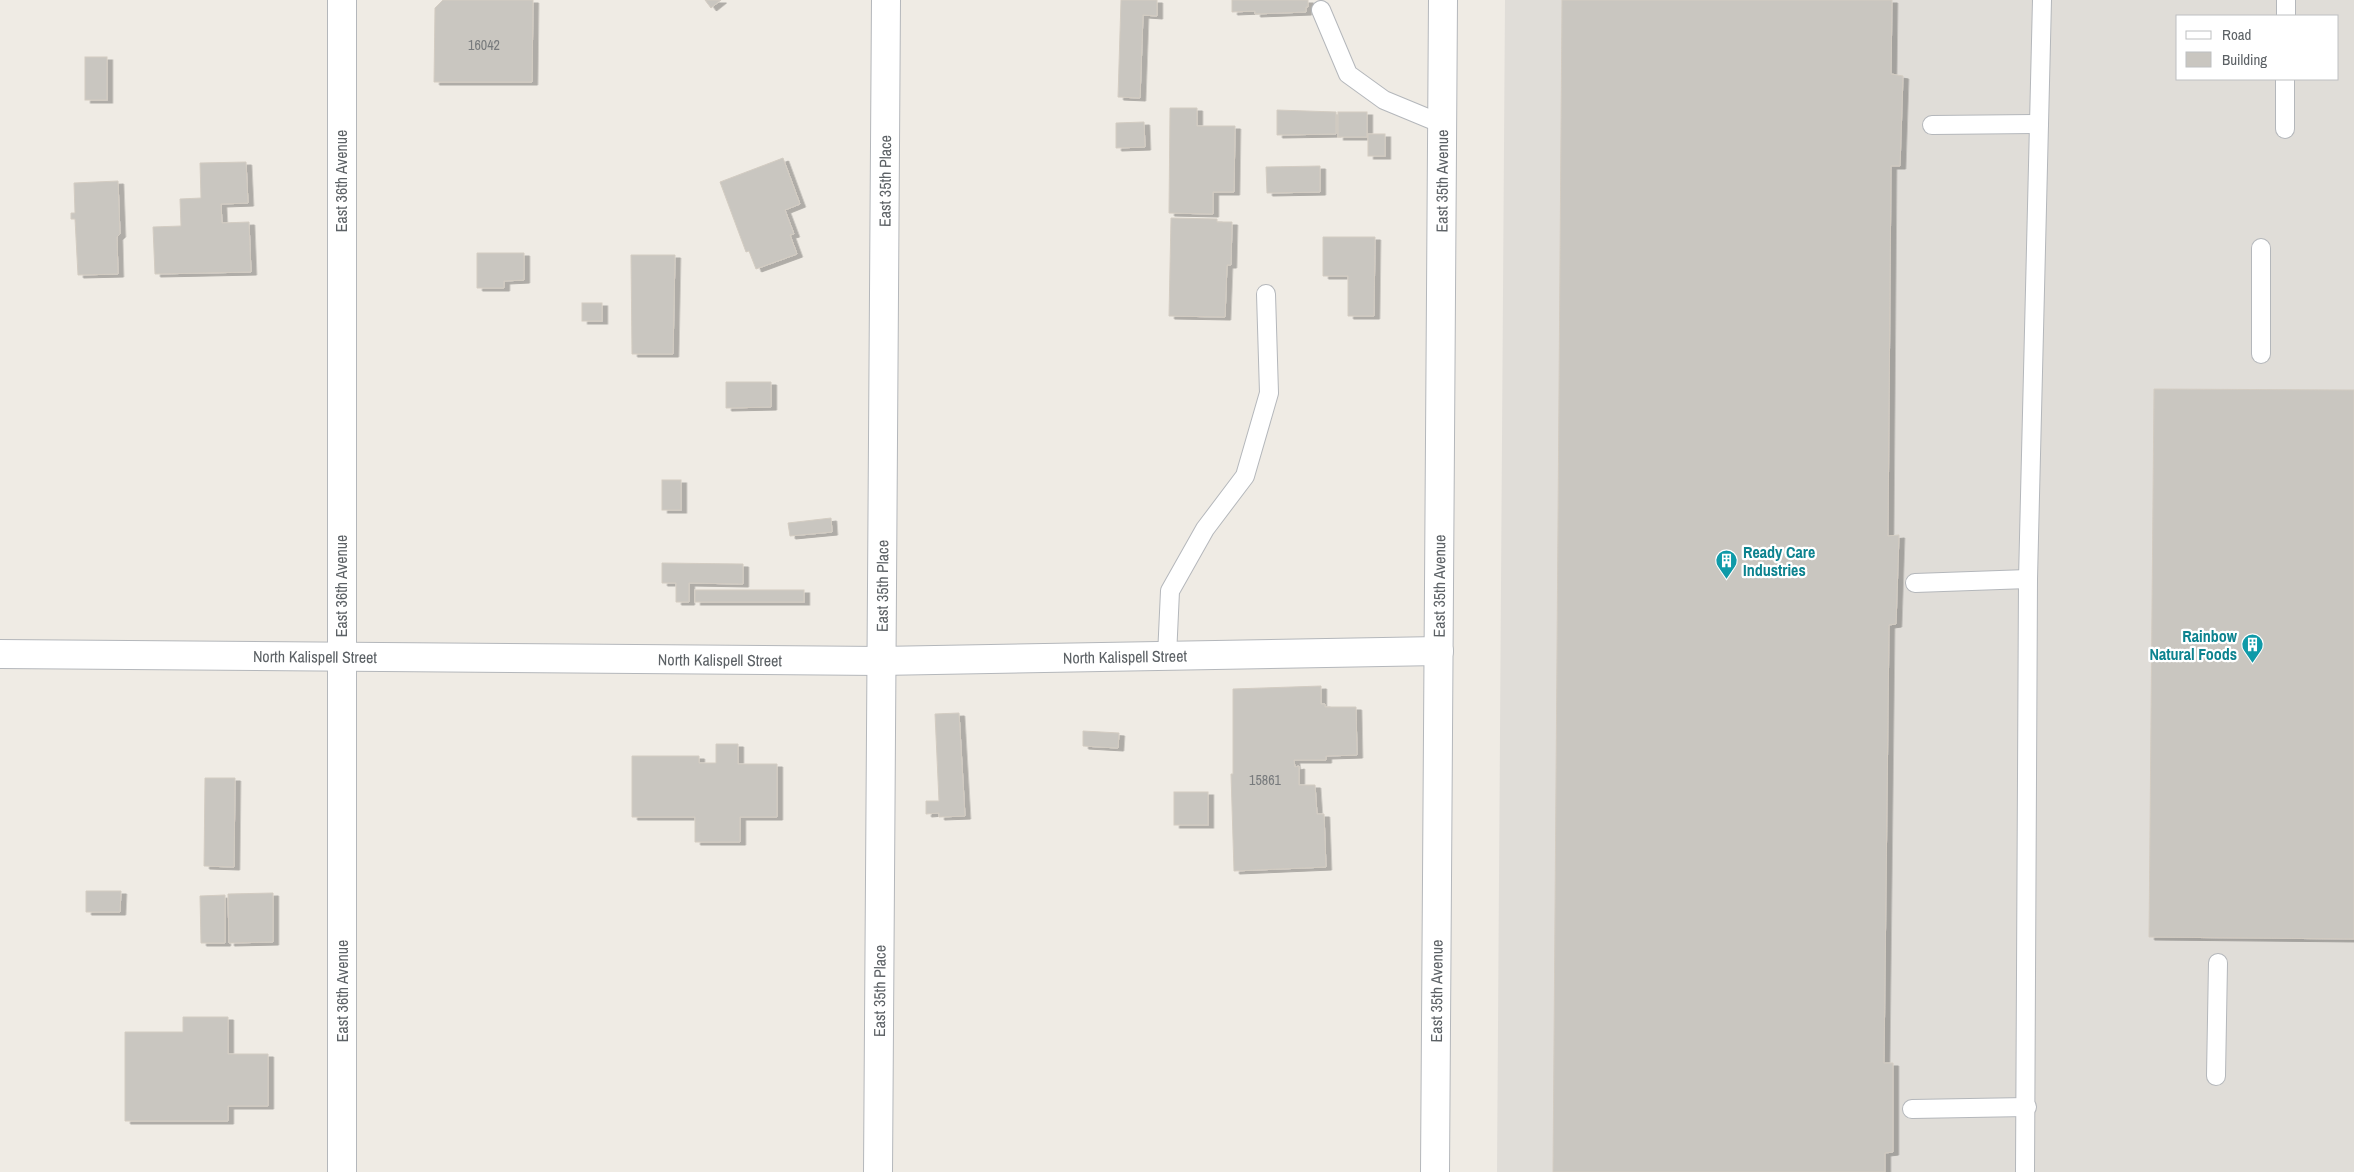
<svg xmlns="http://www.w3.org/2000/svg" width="2354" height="1172" font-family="'Archivo Narrow',sans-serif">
  <defs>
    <filter id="shadow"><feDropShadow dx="5.5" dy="3" stdDeviation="0" flood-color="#0004"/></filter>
  </defs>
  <rect width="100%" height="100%" fill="#efebe4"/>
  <!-- industrial -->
  <path fill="#e0ddd8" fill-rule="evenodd" d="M 1505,0 L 2354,0 L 2354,1172 L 1497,1172 ZM 2178,16 L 2338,16 L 2338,79 L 2178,79 Z"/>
  <!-- building -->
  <g fill="#c9c6c0" stroke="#d3ccc2" filter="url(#shadow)">
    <path d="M 443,0 L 533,0 L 532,82 L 434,82 L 435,8 Z"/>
    <path d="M 705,0 L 721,0 L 711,8 Z"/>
    <path d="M 1121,0 L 1157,0 L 1157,16 L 1143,15 L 1140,98 L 1118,97 Z"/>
    <path d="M 1232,0 L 1308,0 L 1308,7 L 1306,7 L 1306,12 L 1255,14 L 1255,11 L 1232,12 Z"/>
    <path d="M 1562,0 L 1892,0 L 1891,74 L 1903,76 L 1900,166 L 1891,166 L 1888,536 L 1899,535 L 1896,624 L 1889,625 L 1884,1063 L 1893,1063 L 1893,1152 L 1885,1153 L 1885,1172 L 1553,1172 Z"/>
    <rect x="85" y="57" width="22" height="43"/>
    <path d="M 1170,108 L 1197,108 L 1197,126 L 1235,126 L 1234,192 L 1213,192 L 1213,214 L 1169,213 Z"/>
    <path d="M 1277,110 L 1336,112 L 1336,134 L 1277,135 Z"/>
    <rect x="1338" y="112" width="29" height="25"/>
    <path d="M 1144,122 L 1145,147 L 1116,148 L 1116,123 Z"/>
    <rect x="1368" y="134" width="17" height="22"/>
    <path d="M 783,158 L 800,204 L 785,210 L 794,234 L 790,235 L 797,254 L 756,269 L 749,251 L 746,252 L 720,182 Z"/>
    <path d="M 246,162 L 248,203 L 221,204 L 222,223 L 249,222 L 251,272 L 155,274 L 153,227 L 181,226 L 180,199 L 201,198 L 200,163 Z"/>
    <path d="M 1320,166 L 1320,192 L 1267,193 L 1266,167 Z"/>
    <path d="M 118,181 L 120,234 L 117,237 L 118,274 L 78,275 L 75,219 L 71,219 L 71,213 L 75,213 L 74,183 Z"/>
    <path d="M 1171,218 L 1217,219 L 1217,222 L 1232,222 L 1231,265 L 1227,265 L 1225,317 L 1169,316 Z"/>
    <path d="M 1323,237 L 1375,237 L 1374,316 L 1348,316 L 1348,276 L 1323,276 Z"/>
    <path d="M 477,253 L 524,253 L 524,280 L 504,281 L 504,288 L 477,288 Z"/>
    <path d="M 631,255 L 675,255 L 673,354 L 632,354 Z"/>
    <rect x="582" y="303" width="20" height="18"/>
    <path d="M 726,382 L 771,382 L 771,407 L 726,408 Z"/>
    <path d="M 2154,389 L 2354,390 L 2354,939 L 2149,937 Z"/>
    <rect x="662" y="480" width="19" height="30"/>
    <path d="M 831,518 L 832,532 L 790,536 L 788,523 Z"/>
    <path d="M 662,563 L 743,564 L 743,584 L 689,583 L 689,602 L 676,602 L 676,583 L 662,583 Z"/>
    <rect x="695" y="590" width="109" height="12"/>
    <path d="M 1321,686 L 1321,704 L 1325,704 L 1325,707 L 1356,707 L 1357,755 L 1326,756 L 1326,760 L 1294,760 L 1295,767 L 1299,766 L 1299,785 L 1315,785 L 1317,814 L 1324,814 L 1326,867 L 1234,871 L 1231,774 L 1233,774 L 1233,689 Z"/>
    <path d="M 959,713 L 965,816 L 939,817 L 939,813 L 926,814 L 926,801 L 939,801 L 935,714 Z"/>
    <path d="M 1083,731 L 1119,733 L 1118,748 L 1083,746 Z"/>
    <path d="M 716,744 L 738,744 L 738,764 L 777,764 L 777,817 L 740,817 L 740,842 L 695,842 L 695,817 L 632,817 L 632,756 L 699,756 L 699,763 L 716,763 Z"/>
    <path d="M 205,778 L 235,778 L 234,867 L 204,866 Z"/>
    <rect x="1174" y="792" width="34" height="33"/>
    <path d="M 86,891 L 121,891 L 120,912 L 86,912 Z"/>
    <path d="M 273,893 L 273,942 L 229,943 L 228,894 Z"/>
    <path d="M 225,895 L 225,943 L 201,943 L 200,896 Z"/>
    <path d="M 183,1017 L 228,1017 L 228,1054 L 268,1054 L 268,1106 L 228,1106 L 228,1121 L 125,1121 L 125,1032 L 183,1032 Z"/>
  </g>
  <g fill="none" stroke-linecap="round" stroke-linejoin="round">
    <defs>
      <g id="service">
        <path d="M 1321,10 L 1348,74 L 1384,100 L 1442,124"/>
        <path d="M 2286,16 L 2286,0"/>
        <path d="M 1932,125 L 2039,124"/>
        <path d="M 2285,129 L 2285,79"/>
        <path d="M 2261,248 L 2261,354"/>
        <path d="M 1915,583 L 2028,579"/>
        <path d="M 1167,656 L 1170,591 L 1205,529 L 1245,476 L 1269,393 L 1266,294"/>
        <path d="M 2216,1076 L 2218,963"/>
        <path d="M 1912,1109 L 2027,1107"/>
        <path d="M 2025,1172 L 2028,579 L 2042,0"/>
      </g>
      <g id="minor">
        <path d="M 342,0 L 342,1172"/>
        <path id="s1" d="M 0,654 L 880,661 L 1439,651"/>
        <path id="s2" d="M 878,1172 L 886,0"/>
        <path id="s3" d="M 1435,1172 L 1443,0"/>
      </g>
    </defs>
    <!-- service casing -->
    <use href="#service" stroke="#b4b7bb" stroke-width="20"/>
    <!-- minor casing -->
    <use href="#minor" stroke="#b4b7bb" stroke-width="30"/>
    <!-- service -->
    <use href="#service" stroke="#fff" stroke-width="18"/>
    <!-- minor -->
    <use href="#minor" stroke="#fff" stroke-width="28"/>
  </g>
  <!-- icons -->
  <defs>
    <symbol id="building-pin" viewBox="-11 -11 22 30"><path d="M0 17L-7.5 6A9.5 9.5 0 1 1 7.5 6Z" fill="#0f9aa8" stroke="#fff"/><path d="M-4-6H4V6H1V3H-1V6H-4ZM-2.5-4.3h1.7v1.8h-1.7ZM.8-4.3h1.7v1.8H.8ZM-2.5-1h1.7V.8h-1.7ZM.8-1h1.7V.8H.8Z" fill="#fff"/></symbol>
  </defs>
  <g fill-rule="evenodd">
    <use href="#building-pin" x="1714" y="548" width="25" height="34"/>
    <use href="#building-pin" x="2240" y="632" width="25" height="34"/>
  </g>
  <g text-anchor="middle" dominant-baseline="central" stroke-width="4.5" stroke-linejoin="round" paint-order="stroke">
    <!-- number labels -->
    <g font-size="14" fill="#777a7c">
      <text x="484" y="45">16042</text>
      <text x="1265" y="780">15861</text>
    </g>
    <!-- street labels -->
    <g font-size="16" fill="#5c6165" stroke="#fff">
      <text transform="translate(341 181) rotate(-90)">East 36th Avenue</text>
      <text stroke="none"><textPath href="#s2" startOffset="991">East 35th Place</textPath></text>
      <text stroke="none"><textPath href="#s3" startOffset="991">East 35th Avenue</textPath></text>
      <text transform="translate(341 586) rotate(-90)">East 36th Avenue</text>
      <text stroke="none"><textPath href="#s2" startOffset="586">East 35th Place</textPath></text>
      <text stroke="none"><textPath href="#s3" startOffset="586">East 35th Avenue</textPath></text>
      <text stroke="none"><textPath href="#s1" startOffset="315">North Kalispell Street</textPath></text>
      <text stroke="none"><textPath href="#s1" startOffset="1125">North Kalispell Street</textPath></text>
      <text stroke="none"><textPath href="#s1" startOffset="720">North Kalispell Street</textPath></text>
      <text transform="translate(342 991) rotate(-90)">East 36th Avenue</text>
      <text stroke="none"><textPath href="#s2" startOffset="181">East 35th Place</textPath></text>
      <text stroke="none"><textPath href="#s3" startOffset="181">East 35th Avenue</textPath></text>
    </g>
    <!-- culture labels -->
    <g font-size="16" font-weight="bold" fill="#0d838f" stroke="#fff" text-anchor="start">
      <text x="1743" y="552">Ready Care<tspan x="1743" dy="18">Industries</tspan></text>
      <text x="2237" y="636" text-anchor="end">Rainbow<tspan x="2237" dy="18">Natural Foods</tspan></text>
    </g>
  </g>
  <!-- legend -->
  <rect x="2176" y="15" width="162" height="65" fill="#ffffff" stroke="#bec0c1"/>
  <rect x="2186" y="31" width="25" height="8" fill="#ffffff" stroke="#bec0c1"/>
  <text x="2222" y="40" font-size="15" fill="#5c6165">Road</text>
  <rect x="2186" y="52" width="25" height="15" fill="#c9c6c0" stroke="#bec0c1"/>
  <text x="2222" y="65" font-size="15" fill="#5c6165">Building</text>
</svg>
